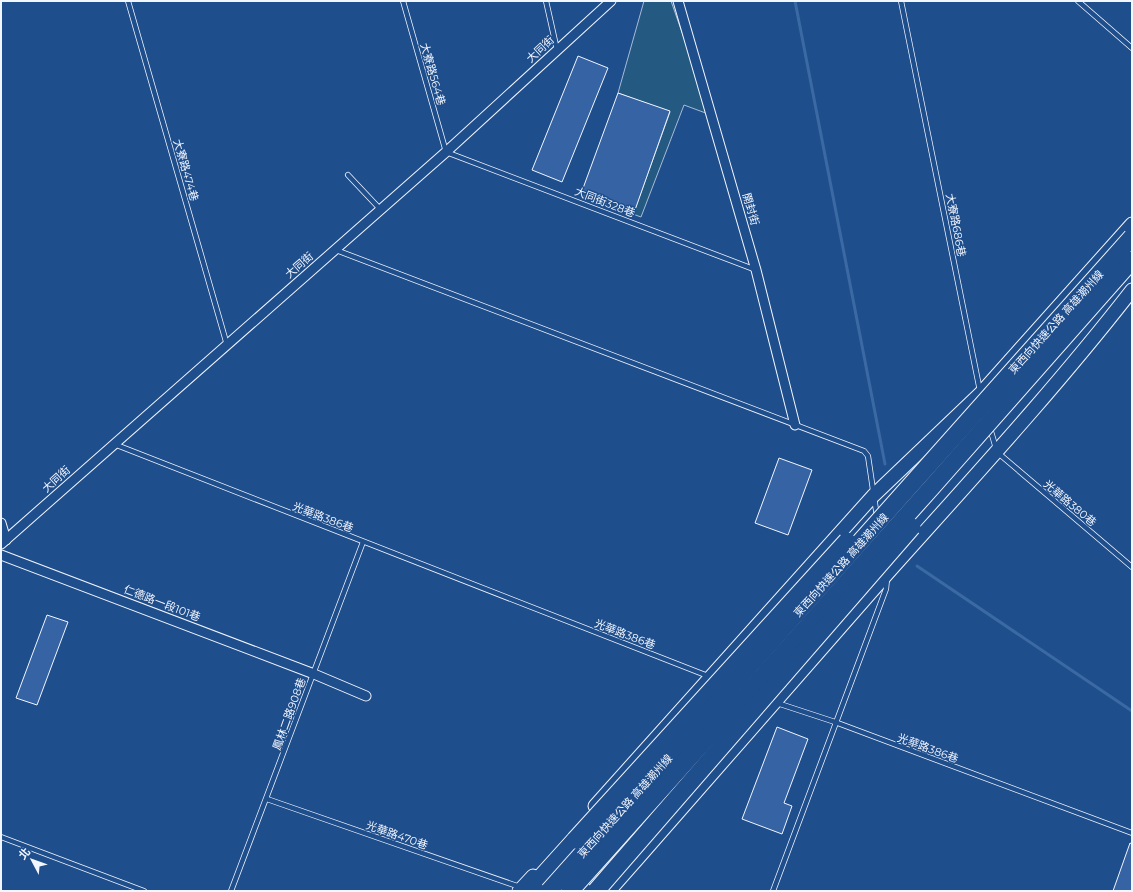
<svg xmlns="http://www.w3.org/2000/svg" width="1133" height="892" font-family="Montserrat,'Noto Sans TC',sans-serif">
  <rect width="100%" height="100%" fill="#1f4e8c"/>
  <!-- green -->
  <path fill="#245a82" stroke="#a8bbd7" d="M 644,1 L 671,1 L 711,115 L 684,105 L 641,217 L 581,195 L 582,191 L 635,209 L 670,112 L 618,93 Z"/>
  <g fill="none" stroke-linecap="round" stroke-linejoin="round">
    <!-- stream -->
    <g stroke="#3b69a3" stroke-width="3">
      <path d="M 795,1 L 885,464"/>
      <path d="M 917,566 L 1132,711"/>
    </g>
  </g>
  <!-- building -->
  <g fill="#3563a3" stroke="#f2f6ff">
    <path d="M 578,56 L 608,68 L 562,182 L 532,170 Z"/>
    <path d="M 618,93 L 670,111 L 635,210 L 582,191 Z"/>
    <path d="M 779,458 L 812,470 L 788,535 L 755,523 Z"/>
    <path d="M 47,615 L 68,622 L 37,705 L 16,698 Z"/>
    <path d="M 777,727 L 808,739 L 784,803 L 792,806 L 782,834 L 742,819 Z"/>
    <path d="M 1130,843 L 1132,844 L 1132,891 L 1113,891 Z"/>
  </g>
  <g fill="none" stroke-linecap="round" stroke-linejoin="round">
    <defs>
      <g id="lane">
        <path d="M 128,1 L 227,345"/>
        <path d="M 403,1 L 446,152 L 756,270"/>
        <path d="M 546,1 L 557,50"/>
        <path d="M 901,1 L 980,391"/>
        <path d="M 1078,1 L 1132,48"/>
        <path d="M 348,175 L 380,209"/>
        <path d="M 336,250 L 864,451 L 868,456 L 877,517"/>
        <path d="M 990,428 L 997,452 L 1132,567"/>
        <path d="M 114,444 L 708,676"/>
        <path d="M 777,703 L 835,722 L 1132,833"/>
        <path d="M 267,799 L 520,887"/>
        <path d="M 1,837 L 144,891"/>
        <path d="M 231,891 L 363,542"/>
        <path d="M 773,891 L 886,589 L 887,579"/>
      </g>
      <g id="street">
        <path d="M 678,1 L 756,270 L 795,425"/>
        <path d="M 1,523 L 6,540"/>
        <path d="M 1,544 L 446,152 L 611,1"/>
        <path d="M 1,555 L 314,674 L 366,696"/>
      </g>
      <g id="secondary">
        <path d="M 595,806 L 873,496 L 981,393 L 1132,224"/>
        <path d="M 519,891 L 533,876"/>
        <path d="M 609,891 C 702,786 794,680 886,575 C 970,481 1055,389 1132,290"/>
      </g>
      <path id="highway" d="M 529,891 L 575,840"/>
    </defs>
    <!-- lane casing -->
    <use href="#lane" stroke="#f2f6ff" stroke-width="6"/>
    <!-- street casing -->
    <use href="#street" stroke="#f2f6ff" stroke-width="11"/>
    <!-- secondary casing -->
    <use href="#secondary" stroke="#f2f6ff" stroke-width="15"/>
    <!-- highway casing -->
    <use href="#highway" stroke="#f2f6ff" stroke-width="19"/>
    <!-- lane -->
    <use href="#lane" stroke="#1f4e8c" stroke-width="4.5"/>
    <!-- street -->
    <use href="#street" stroke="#1f4e8c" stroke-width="9"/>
    <!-- secondary -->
    <use href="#secondary" stroke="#1f4e8c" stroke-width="13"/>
    <!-- highway -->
    <use href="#highway" stroke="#1f4e8c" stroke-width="17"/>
    <defs>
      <g id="highway-bridge">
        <path d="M 575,840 L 847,541"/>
        <path d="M 549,891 L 1132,237"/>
        <path d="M 570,891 L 931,488 L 1132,260"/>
        <path d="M 596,891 L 912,527"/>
      </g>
    </defs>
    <!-- highway-bridge casing -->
    <use href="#highway-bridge" stroke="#f2f6ff" stroke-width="19" stroke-linecap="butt"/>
    <!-- highway-bridge -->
    <use href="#highway-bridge" stroke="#1f4e8c" stroke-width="17"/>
  </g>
  <g text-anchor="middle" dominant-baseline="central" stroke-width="3" stroke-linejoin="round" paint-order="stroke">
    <!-- street labels -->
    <g font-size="11" fill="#f2f6ff" stroke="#1f4e8c">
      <text transform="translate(540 49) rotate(-43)">大同街</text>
      <text transform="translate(433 74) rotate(74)">大寮路564巷</text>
      <text transform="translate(186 170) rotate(74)">大寮路474巷</text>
      <text transform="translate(605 202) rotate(21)">大同街328巷</text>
      <text transform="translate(751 209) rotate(74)">開封街</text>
      <text transform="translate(956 225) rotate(79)">大寮路686巷</text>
      <text transform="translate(299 265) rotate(-41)">大同街</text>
      <text transform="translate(1056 322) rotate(-48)">東西向快速公路 高雄潮州線</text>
      <text transform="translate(56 479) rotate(-42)">大同街</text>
      <text transform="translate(1070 503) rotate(40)">光華路380巷</text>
      <text transform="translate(323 517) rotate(21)">光華路386巷</text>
      <text transform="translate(841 565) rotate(-48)">東西向快速公路 高雄潮州線</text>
      <text transform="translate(162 603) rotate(21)">仁德路一段101巷</text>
      <text transform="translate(625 634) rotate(21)">光華路386巷</text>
      <text transform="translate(289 714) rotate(-70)">鳳林二路908巷</text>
      <text transform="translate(928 748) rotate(20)">光華路386巷</text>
      <text transform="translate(625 806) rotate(-48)">東西向快速公路 高雄潮州線</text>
      <text transform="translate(397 835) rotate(19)">光華路470巷</text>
    </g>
  </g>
  <!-- border -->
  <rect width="1133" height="892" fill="none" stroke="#f2f6ff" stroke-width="4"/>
  <!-- north arrow -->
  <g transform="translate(32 860) rotate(311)" stroke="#1f4e8c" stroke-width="3" paint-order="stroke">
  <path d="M0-3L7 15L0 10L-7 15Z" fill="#f2f6ff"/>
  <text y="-6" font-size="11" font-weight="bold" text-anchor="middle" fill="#f2f6ff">北</text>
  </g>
</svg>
